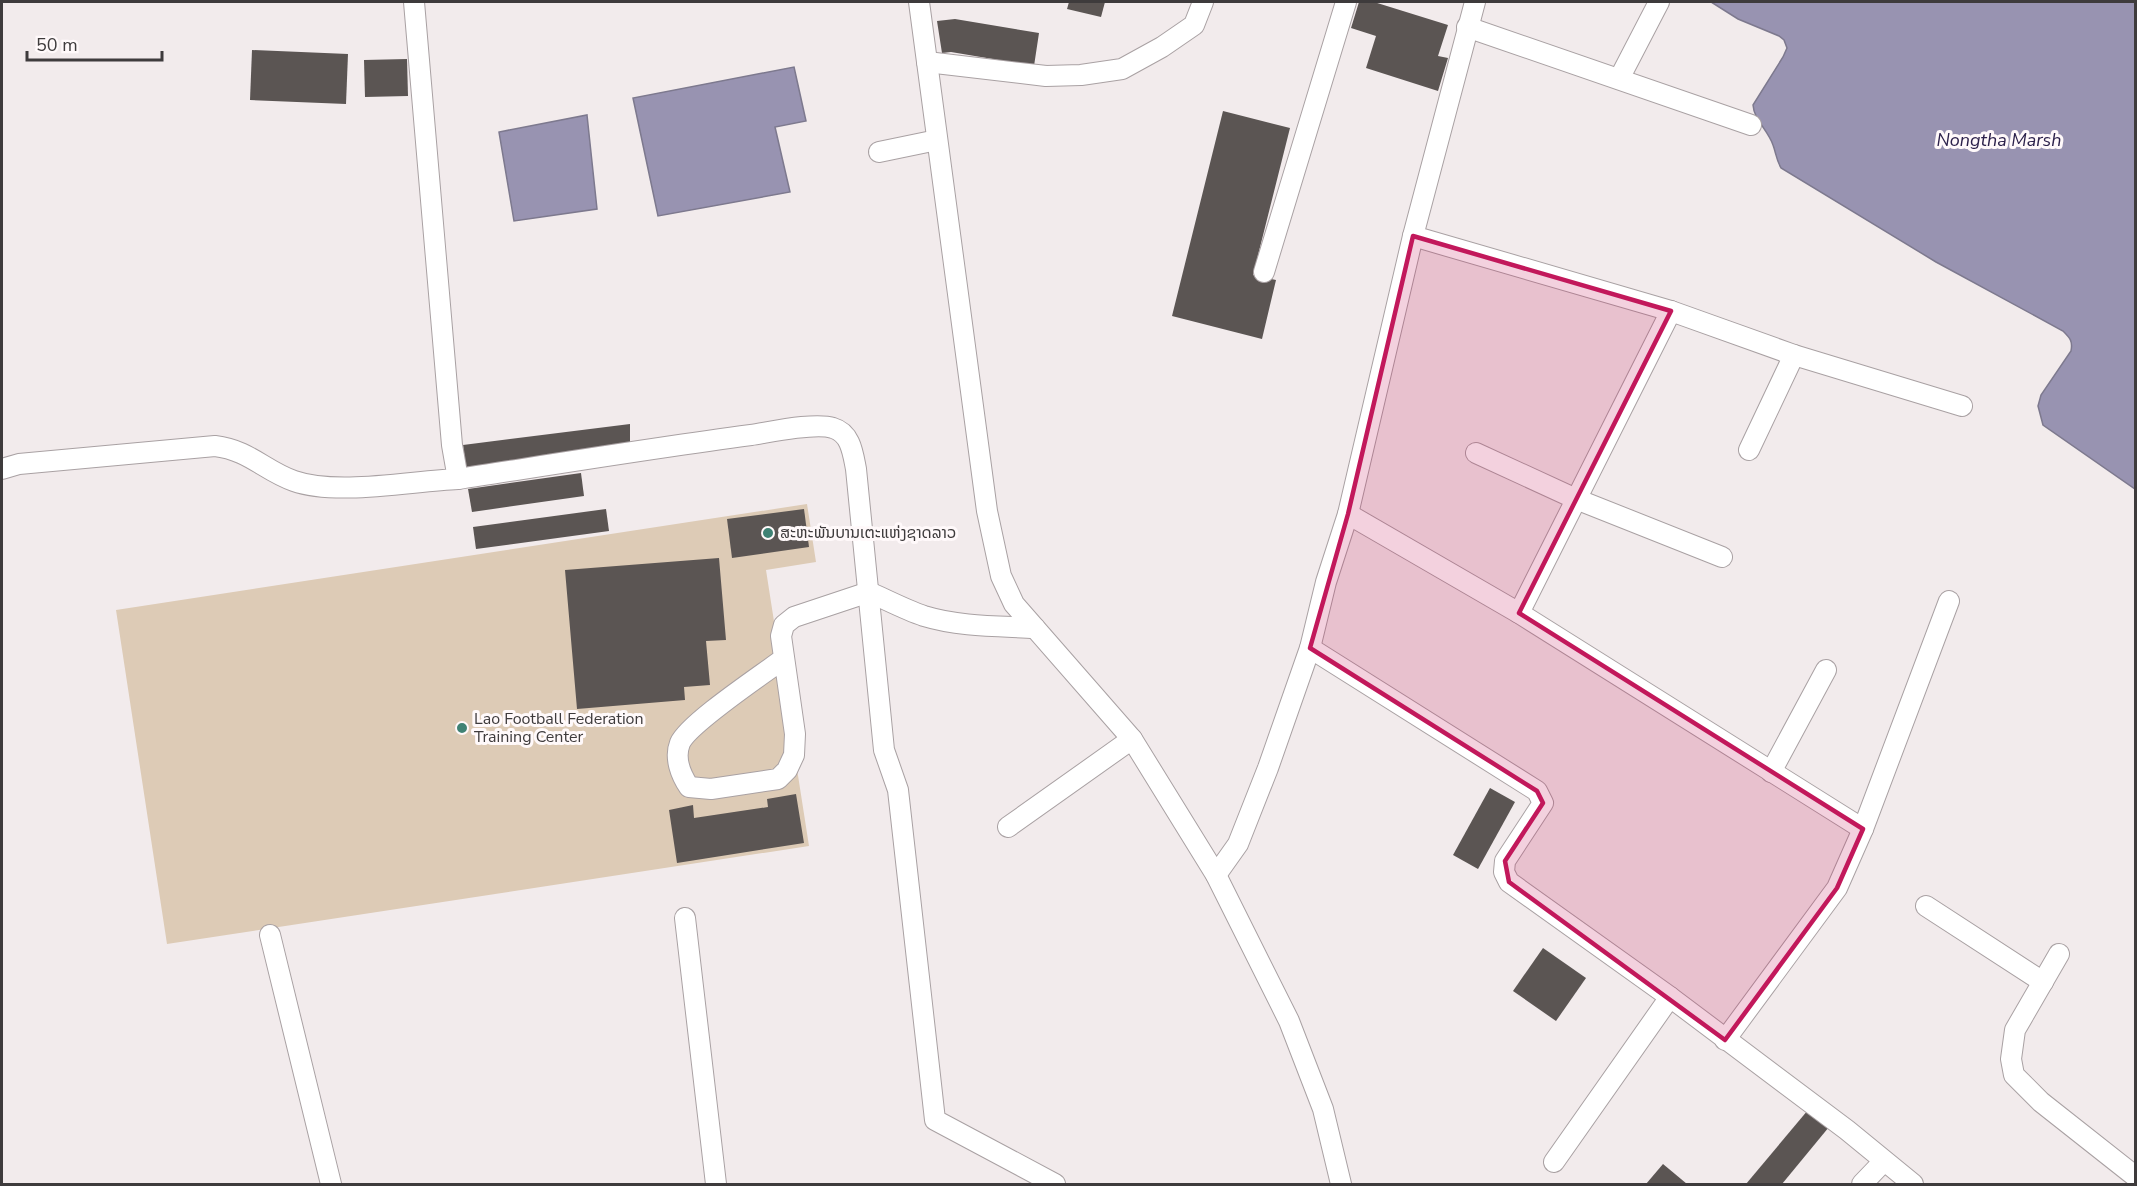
<svg xmlns="http://www.w3.org/2000/svg" width="2137" height="1186" font-family="'Nunito Sans','Noto Sans Lao',sans-serif">
  <rect width="100%" height="100%" fill="#f2ebec"/>
  <!-- green -->
  <path fill="#ddcbb6" d="M 807,504 L 816,562 L 766,570 L 809,846 L 167,944 L 116,610 Z"/>
  <!-- water -->
  <g fill="#9893b1" stroke="#7d798e" stroke-width="1.5">
    <path d="M 1711,2 L 2135,2 L 2135,489 L 2043,425 L 2038,406 L 2041,395 L 2071,351 C 2073,341 2070,338 2063,331 L 1936,262 L 1781,168 C 1776,159 1776,153 1773,145 C 1768,130 1754,120 1753,105 L 1783,57 L 1787,48 L 1784,40 L 1779,36 L 1738,19 Z"/>
    <path d="M 794,67 L 806,121 L 775,127 L 790,192 L 658,216 L 633,98 Z"/>
    <path d="M 587,115 L 597,209 L 514,221 L 499,132 Z"/>
  </g>
  <!-- building -->
  <g fill="#5b5553">
    <path d="M 1069,2 L 1105,2 L 1101,17 L 1067,9 Z"/>
    <path d="M 1359,2 L 1374,2 L 1448,25 L 1438,56 L 1448,58 L 1438,91 L 1366,68 L 1376,36 L 1351,28 Z"/>
    <path d="M 955,19 L 1039,33 L 1034,66 L 951,52 L 942,53 L 937,21 Z"/>
    <path d="M 252,50 L 348,54 L 346,104 L 250,100 Z"/>
    <path d="M 407,59 L 408,96 L 365,97 L 364,60 Z"/>
    <path d="M 1223,111 L 1290,128 L 1253,275 L 1276,280 L 1262,339 L 1172,316 Z"/>
    <path d="M 630,424 L 630,446 L 466,467 L 463,445 Z"/>
    <path d="M 581,473 L 584,496 L 472,512 L 468,489 Z"/>
    <path d="M 606,509 L 609,531 L 476,549 L 473,527 Z"/>
    <path d="M 804,509 L 809,547 L 732,558 L 727,519 Z"/>
    <path d="M 719,558 L 726,640 L 706,641 L 710,685 L 684,687 L 685,700 L 577,709 L 565,570 Z"/>
    <path d="M 1490,788 L 1515,802 L 1478,869 L 1453,855 Z"/>
    <path d="M 796,794 L 804,843 L 677,863 L 669,810 L 693,805 L 694,818 L 768,807 L 767,799 Z"/>
    <path d="M 1543,948 L 1586,978 L 1556,1021 L 1513,991 Z"/>
    <path d="M 1808,1110 L 1829,1127 L 1782,1184 L 1746,1184 Z"/>
    <path d="M 1663,1164 L 1687,1184 L 1646,1184 Z"/>
  </g>
  <g fill="none" stroke-linecap="round" stroke-linejoin="round">
    <defs>
      <g id="minor">
        <path d="M 919,2 L 987,511 L 1001,576 L 1014,604 L 1132,739 L 1216,875 L 1289,1021 L 1323,1109 L 1341,1184"/>
        <path d="M 1467,27 L 1751,125"/>
        <path d="M 927,62 L 1046,76 L 1081,75 L 1122,69 L 1162,47 L 1194,25 L 1203,2"/>
        <path d="M 1619,79 L 1659,2"/>
        <path d="M 879,152 L 937,140"/>
        <path d="M 1413,236 L 1671,311 L 1794,355 L 1962,406"/>
        <path d="M 1264,272 L 1346,2"/>
        <path d="M 1749,450 L 1794,355"/>
        <path d="M 1476,453 L 1576,499 L 1722,557"/>
        <path d="M 2,469 L 19,464 L 215,446 C 249,450 265,471 294,481 C 337,496 411,481 458,479 L 452,445 L 414,2"/>
        <path d="M 458,479 C 555,464 653,448 751,435 C 771,432 815,422 833,428 C 851,433 853,454 856,469 L 884,750 L 898,790 L 935,1120 L 1055,1184"/>
        <path d="M 1348,514 L 1519,613 L 1863,829"/>
        <path d="M 1519,613 L 1671,311"/>
        <path d="M 1310,648 L 1537,791 L 1543,803 L 1505,861 L 1504,872 L 1509,882 L 1670,997 L 1847,1130 L 1913,1184"/>
        <path d="M 783,659 C 762,675 689,723 680,743 C 674,758 681,775 689,787 L 711,789 L 778,779 L 787,770 L 794,755 L 795,734 L 781,636 L 784,625 L 794,617 L 869,592 C 887,600 906,610 924,616 C 960,627 998,626 1035,628"/>
        <path d="M 1771,772 L 1826,670"/>
        <path d="M 1008,827 L 1132,739"/>
        <path d="M 1216,875 L 1238,844 L 1268,768 L 1310,648 L 1326,582 L 1348,514 L 1413,236 L 1475,2"/>
        <path d="M 1926,906 L 2043,982"/>
        <path d="M 685,918 L 716,1184"/>
        <path d="M 270,935 L 331,1184"/>
        <path d="M 2059,954 L 2015,1030 L 2011,1059 L 2014,1075 L 2041,1102 L 2136,1177"/>
        <path d="M 1725,1040 L 1837,888 L 1863,829 L 1949,601"/>
        <path d="M 1554,1162 L 1670,997"/>
        <path d="M 1862,1184 L 1884,1161"/>
      </g>
    </defs>
    <!-- minor casing -->
    <use href="#minor" stroke="#a9a1a3" stroke-width="22"/>
    <!-- minor -->
    <use href="#minor" stroke="#fff" stroke-width="20"/>
  </g>
  <!-- marked area -->
  <path fill="#c2185b" fill-opacity="0.2" stroke="#c2185b" stroke-width="4.5" stroke-linejoin="round" d="M 1413,236 L 1671,311 L 1519,613 L 1863,829 L 1837,888 L 1725,1040 L 1509,882 L 1505,861 L 1543,803 L 1537,791 L 1310,648 L 1348,514 Z"/>
  <!-- markers -->
  <g fill="#3f8274" stroke="#fff9fa" stroke-width="2">
    <circle cx="768" cy="533" r="6"/>
    <circle cx="462" cy="728" r="6"/>
  </g>
  <g text-anchor="middle" dominant-baseline="central" stroke-width="6" stroke-linejoin="round" paint-order="stroke">
    <!-- poi labels -->
    <g font-size="16" fill="#3e3b3c" stroke="#fff9fa" text-anchor="start">
      <text x="780" y="533">ສະຫະພັນບານເຕະແຫ່ງຊາດລາວ</text>
      <text x="474" y="719">Lao Football Federation<tspan x="474" dy="18">Training Center</tspan></text>
    </g>
    <!-- water labels -->
    <g font-size="18" font-style="italic" fill="#2c214b" stroke="#fff9fa">
      <text x="1999" y="140">Nongtha Marsh</text>
    </g>
  </g>
  <!-- border -->
  <rect width="2137" height="1186" fill="none" stroke="#3e3b3c" stroke-width="6"/>
  <!-- scale -->
  <path d="M27 51v9h135v-9" fill="none" stroke="#3e3b3c" stroke-width="3"/>
  <text x="36" y="51" font-size="18" fill="#3e3b3c" stroke="#fff9fa" stroke-width="4.5" paint-order="stroke">50 m</text>
</svg>
